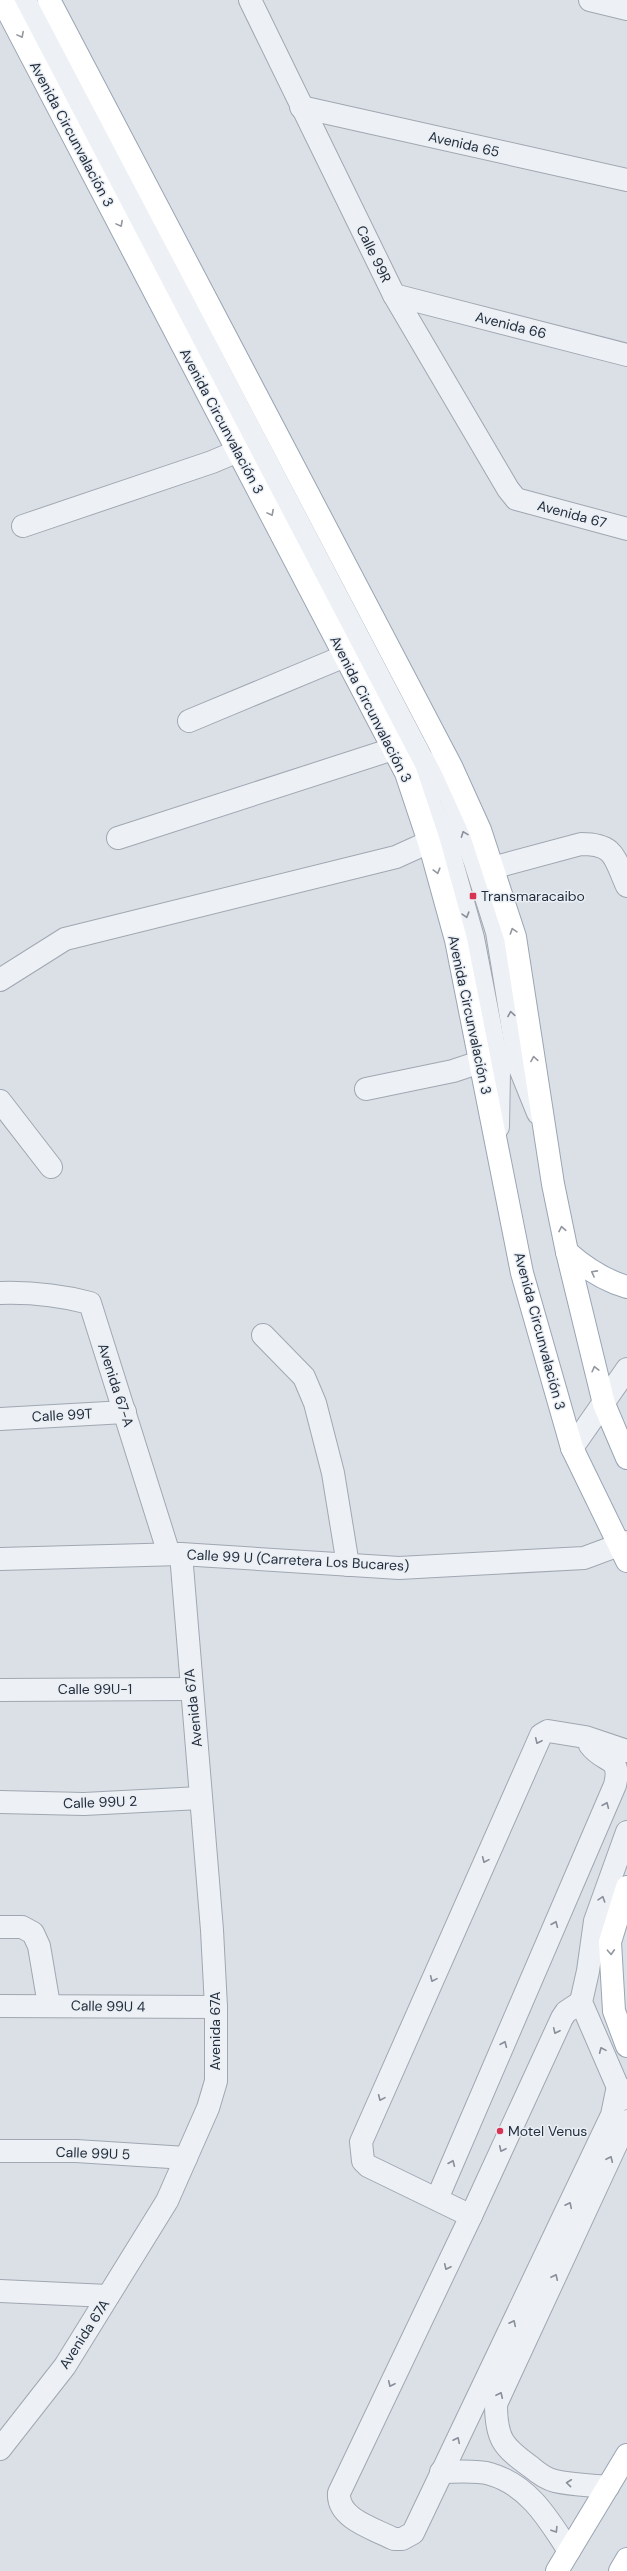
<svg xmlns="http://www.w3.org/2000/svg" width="627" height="2571" font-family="'DM Sans',sans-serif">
  <rect width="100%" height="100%" fill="#dbe0e7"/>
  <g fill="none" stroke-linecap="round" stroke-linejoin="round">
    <defs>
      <g id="minor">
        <path d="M 25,0 L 421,757 L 450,795 L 475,862 L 497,932 L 519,1066 L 538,1113"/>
        <path d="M 250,0 L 394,295 L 508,489 L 516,499 L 627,529"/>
        <path d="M 590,0 L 627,9"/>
        <path d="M 301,107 L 627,180"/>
        <path d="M 394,295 L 627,355"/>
        <path d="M 23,526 L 212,462 L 238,451"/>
        <path d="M 189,721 L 345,656"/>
        <path d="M 422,762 L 429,801 L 449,852 L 473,938 L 499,1072 L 498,1127"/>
        <path d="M 118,838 L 393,749"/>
        <path d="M 492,868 L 581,844 C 616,844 614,858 627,886"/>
        <path d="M 0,980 L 65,939 L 396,857 L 429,842"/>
        <path d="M 366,1089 L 453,1071 L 480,1062"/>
        <path d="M 0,1101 L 51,1167"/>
        <path d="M 0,1293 C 31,1292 59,1295 90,1303 L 169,1554"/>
        <path d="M 263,1335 L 304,1377 L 315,1403 L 333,1473 L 348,1565"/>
        <path d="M 0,1419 L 125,1412"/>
        <path d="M 572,1448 L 627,1369"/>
        <path d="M 0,1559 L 181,1554 L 399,1568 L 584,1558 L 627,1542"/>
        <path d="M 0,1690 L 190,1689"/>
        <path d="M 0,1802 L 84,1804 L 200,1798"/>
        <path d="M 0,1927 L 22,1927 L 33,1933 L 39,1946 L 49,2005"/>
        <path d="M 581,2002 L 566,2012 L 562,2018 L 471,2216 L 339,2493 C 337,2519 375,2529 394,2539 L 402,2539 L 413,2533 L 612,2115 L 618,2086"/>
        <path d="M 0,2006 L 216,2007"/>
        <path d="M 623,2099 L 581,2002 L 588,1971 L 595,1921 L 627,1832"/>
        <path d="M 0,2151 L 76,2151 L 186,2158"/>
        <path d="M 437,2199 L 615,1785 C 622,1755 604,1764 590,1745"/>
        <path d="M 471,2216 L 368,2166 L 363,2161 L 361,2142 L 541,1735 L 548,1731 L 585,1737 L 627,1751"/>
        <path d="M 0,2291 L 108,2296"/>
        <path d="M 0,2449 L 65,2366 L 167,2201 L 208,2108 L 216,2081 L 216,2007 L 212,1930 L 181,1554"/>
        <path d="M 441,2472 C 456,2472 476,2470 490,2474 C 529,2485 549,2520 569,2551"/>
        <path d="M 608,2487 C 590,2485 572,2485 555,2481 C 546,2479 538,2473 531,2467 C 503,2447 496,2439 496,2404 L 627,2121"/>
      </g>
      <g id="major">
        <path d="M 2,0 L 406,773 L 429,842 L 456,940 L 522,1273 L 572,1448 L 627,1561"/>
        <path d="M 49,0 L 451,766 L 480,830 L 515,937 L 553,1184 L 567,1252 L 604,1404 L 627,1458"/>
        <path d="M 567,1252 C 585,1268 603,1280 627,1287"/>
        <path d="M 627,1887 L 610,1942 L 614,2011 L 627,2046"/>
        <path d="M 557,2571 L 627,2455"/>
        <path d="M 620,2571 L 627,2559"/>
      </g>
    </defs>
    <!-- minor casing -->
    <use href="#minor" stroke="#a0a7b1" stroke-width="24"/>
    <!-- major casing -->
    <use href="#major" stroke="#99a5b3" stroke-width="24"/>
    <!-- minor -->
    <use href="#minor" stroke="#edf0f5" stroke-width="22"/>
    <!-- major -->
    <use href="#major" stroke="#fff" stroke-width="22"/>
  </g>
  <!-- one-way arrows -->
  <defs><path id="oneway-chevron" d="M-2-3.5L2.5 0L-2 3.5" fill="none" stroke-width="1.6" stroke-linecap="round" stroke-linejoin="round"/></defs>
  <g stroke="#92969e">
    <use href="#oneway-chevron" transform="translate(21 35) rotate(62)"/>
    <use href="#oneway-chevron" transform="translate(120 224) rotate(62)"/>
    <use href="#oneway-chevron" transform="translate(271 513) rotate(62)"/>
    <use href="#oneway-chevron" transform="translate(437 871) rotate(75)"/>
    <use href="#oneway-chevron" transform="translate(513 931) rotate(-108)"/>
    <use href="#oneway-chevron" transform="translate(534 1059) rotate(-99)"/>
    <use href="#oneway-chevron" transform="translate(562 1229) rotate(-101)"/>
    <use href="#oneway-chevron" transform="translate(594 1273) rotate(-152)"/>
    <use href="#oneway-chevron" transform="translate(595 1369) rotate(-104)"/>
    <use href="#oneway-chevron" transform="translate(611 1952) rotate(87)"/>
  </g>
  <g stroke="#888f9a">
    <use href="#oneway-chevron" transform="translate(464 834) rotate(-111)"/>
    <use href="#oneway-chevron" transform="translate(466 915) rotate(74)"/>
    <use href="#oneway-chevron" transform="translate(511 1014) rotate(-99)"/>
    <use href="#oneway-chevron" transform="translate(538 1741) rotate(115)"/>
    <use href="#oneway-chevron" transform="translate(606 1805) rotate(-67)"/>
    <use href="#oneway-chevron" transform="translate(485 1860) rotate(114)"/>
    <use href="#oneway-chevron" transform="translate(602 1899) rotate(-72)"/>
    <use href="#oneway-chevron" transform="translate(555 1924) rotate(-67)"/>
    <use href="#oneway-chevron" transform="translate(433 1979) rotate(114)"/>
    <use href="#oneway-chevron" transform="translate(556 2031) rotate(115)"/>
    <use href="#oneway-chevron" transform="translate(504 2044) rotate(-67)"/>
    <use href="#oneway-chevron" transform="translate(602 2050) rotate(-114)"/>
    <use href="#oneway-chevron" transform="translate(381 2098) rotate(114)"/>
    <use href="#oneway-chevron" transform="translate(502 2149) rotate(115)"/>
    <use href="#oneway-chevron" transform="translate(610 2159) rotate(-65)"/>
    <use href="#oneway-chevron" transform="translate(452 2163) rotate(-67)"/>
    <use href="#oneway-chevron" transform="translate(569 2205) rotate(-64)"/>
    <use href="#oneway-chevron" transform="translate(447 2267) rotate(115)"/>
    <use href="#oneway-chevron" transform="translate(555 2277) rotate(-65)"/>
    <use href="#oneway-chevron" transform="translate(513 2323) rotate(-64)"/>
    <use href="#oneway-chevron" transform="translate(391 2384) rotate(115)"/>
    <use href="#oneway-chevron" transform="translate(500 2395) rotate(-65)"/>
    <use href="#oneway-chevron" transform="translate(457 2440) rotate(-64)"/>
    <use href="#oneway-chevron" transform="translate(569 2483) rotate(-174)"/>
    <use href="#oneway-chevron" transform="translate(555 2530) rotate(58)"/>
  </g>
  <!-- markers -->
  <g fill="#d93353" stroke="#eaeff4" stroke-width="1.5">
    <rect x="469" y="892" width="8" height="8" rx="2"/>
    <circle cx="500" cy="2131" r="4"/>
  </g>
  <g text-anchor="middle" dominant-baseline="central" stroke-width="3" stroke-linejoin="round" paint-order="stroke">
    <!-- street labels -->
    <g font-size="14" fill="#242e3e" stroke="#eaeff4">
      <text transform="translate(72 134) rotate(62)">Avenida Circunvalación 3</text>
      <text transform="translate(464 144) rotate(13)">Avenida 65</text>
      <text transform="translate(374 254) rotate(64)">Calle 99R</text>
      <text transform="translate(511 325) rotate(14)">Avenida 66</text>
      <text transform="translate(222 421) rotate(62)">Avenida Circunvalación 3</text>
      <text transform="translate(572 514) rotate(15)">Avenida 67</text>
      <text transform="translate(371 709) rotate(63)">Avenida Circunvalación 3</text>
      <text transform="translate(470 1015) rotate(78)">Avenida Circunvalación 3</text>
      <text transform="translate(540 1331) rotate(75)">Avenida Circunvalación 3</text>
      <text transform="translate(116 1385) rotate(72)">Avenida 67-A</text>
      <text transform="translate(62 1415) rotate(-3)">Calle 99T</text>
      <text transform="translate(298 1560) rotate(3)">Calle 99 U (Carretera Los Bucares)</text>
      <text x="95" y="1689">Calle 99U-1</text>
      <text transform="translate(193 1708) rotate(-96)">Avenida 67A</text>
      <text transform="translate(100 1802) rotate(-2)">Calle 99U 2</text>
      <text transform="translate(108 2006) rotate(1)">Calle 99U 4</text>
      <text transform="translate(215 2031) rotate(-90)">Avenida 67A</text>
      <text transform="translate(93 2153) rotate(2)">Calle 99U 5</text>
      <text transform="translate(84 2334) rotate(-57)">Avenida 67A</text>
    </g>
    <!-- poi labels -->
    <g font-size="14" fill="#242e3e" stroke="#eaeff4" text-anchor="start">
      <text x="481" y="896">Transmaracaibo</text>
      <text x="508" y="2131">Motel Venus</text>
    </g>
  </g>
</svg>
